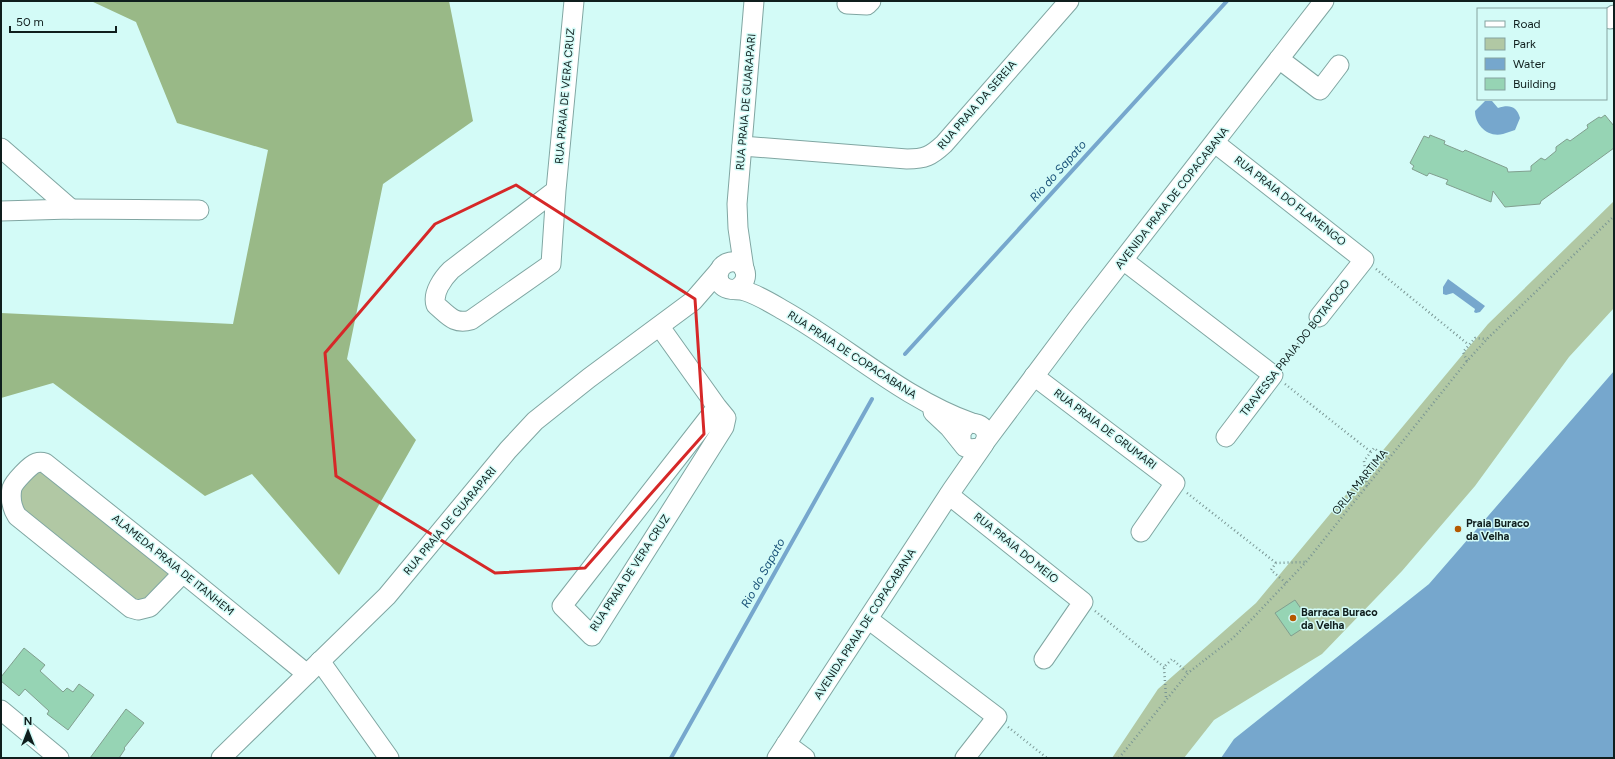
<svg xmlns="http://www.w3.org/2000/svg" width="1615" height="759" font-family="Figtree,sans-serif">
  <rect width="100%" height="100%" fill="#d3fbf7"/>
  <!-- green -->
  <g fill="#b1c8a4">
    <path d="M 1614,201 L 1614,308 L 1569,357 L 1475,486 L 1402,571 L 1322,654 L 1214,720 L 1184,758 L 1112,758 L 1158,689 L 1256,603 L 1488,324 Z"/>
    <path d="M 41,467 L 172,572 L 148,599 L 138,603 L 20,510 L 19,488 Z"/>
  </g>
  <!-- forest -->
  <path fill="#99b987" d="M 91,1 L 449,1 L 473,121 L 383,184 L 347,359 L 416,440 L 339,575 L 252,474 L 205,496 L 53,383 L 1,398 L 1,313 L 233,324 L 268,150 L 177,123 L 136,22 Z"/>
  <!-- water -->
  <g fill="#76a7cd">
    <path d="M 1485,101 L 1492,101 L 1498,108 C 1509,104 1517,106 1520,118 L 1515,130 C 1511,131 1507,133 1503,134 C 1488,138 1475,125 1475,111 Z"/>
    <path d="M 1448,279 L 1485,306 L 1480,312 L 1476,313 L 1474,312 L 1475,309 L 1453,293 L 1446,295 L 1443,294 L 1443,287 Z"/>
    <path d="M 1614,371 L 1614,758 L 1221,758 L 1234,739 L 1429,584 Z"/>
  </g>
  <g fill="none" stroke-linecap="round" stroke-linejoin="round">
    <!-- stream -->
    <g stroke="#76a7cd" stroke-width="4">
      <path d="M 905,354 L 1227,1"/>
      <path d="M 671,758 L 872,399"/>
    </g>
  </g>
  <!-- building -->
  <g fill="#96d4b4" stroke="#819f8f">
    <path d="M 1605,115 L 1614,126 L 1614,148 L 1541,201 L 1540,204 L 1505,207 L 1493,191 L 1491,202 L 1446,184 L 1448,180 L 1429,173 L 1427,176 L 1412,169 L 1414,166 L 1410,163 L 1424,136 L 1429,138 L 1430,135 L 1445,141 L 1444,144 L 1463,152 L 1465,150 L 1507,168 L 1508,172 L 1531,171 L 1531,166 L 1541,158 L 1545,160 L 1556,151 L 1556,147 L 1567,139 L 1570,141 L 1588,128 L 1587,125 L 1599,117 L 1601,118 Z"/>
    <path d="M 1295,600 L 1311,623 L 1291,636 L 1275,613 Z"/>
    <path d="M 24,648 L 45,665 L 40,671 L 63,692 L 67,688 L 73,692 L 79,684 L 94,695 L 68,730 L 47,714 L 49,711 L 25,689 L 19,696 L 1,681 L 1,677 Z"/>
    <path d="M 126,709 L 144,723 L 124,748 L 125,749 L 119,758 L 90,758 Z"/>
  </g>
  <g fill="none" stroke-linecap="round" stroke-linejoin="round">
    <defs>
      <g id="minor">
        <path d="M 848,1 L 847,4 L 867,5 L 871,1"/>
        <path d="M 1610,19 L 1614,15"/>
        <path d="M 1279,59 L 1320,90 L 1339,65"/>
        <path d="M 1215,143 L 1364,260 L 1319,317"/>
        <path d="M 742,146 L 907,159 C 925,159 931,156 944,144 L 1069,1"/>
        <path d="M 1,148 L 71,209"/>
        <path d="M 556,190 L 551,264 L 471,320 C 454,325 448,315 436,305 C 432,293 443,278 451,270 L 556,190 L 574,1"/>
        <path d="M 1,211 L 71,209 L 199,210"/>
        <path d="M 1123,260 L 1273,375 L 1226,437"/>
        <path d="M 744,269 L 738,228 L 737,204 L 754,1"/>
        <path d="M 736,289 C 754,280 744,256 727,263 C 717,267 715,281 724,287 C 730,291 738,289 745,291 C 758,295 771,303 783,310 C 847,346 902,398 972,423"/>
        <path d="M 660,327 L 717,407 L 562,606 L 592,636 L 724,427 L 726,418 L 717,407"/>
        <path d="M 1034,376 L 1175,483 L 1141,532"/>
        <path d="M 933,412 L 949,427 L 965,447 L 970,449 L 980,448 C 993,436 984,420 967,424 L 961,432 L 961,441"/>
        <path d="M 985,442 L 1077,319 L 1324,1"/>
        <path d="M 949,495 L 1083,602 L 1044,659"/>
        <path d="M 183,573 L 150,607 L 138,610 L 131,608 L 17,516 C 12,508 10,498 12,488 C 14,482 30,465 36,463 C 39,462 42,462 45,463 L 183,573 L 307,674"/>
        <path d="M 868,619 L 997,717 L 965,758"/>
        <path d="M 320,661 L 389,758"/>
        <path d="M 1,710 L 59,758"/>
        <path d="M 786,744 L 805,758"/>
        <path d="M 221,758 L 387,596 L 508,450 L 535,421 L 589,378 L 693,301 L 719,271"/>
        <path d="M 777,758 L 952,490 L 984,444"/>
      </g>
    </defs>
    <!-- minor casing -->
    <use href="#minor" stroke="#80a6a2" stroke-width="21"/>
    <!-- path -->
    <g stroke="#7a9694" stroke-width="2.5" stroke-dasharray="1 3" stroke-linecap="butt">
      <path d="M 1376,269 L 1469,345"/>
      <path d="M 1467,361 L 1463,352 L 1475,338 L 1487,339"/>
      <path d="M 1283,363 L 1309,329"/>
      <path d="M 1285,384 L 1371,452"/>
      <path d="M 1367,486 L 1364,461 L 1374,448 L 1388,459"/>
      <path d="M 1187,493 L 1276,563"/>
      <path d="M 1286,583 L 1271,570 L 1276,563 L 1306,562"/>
      <path d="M 1095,611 L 1164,667"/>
      <path d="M 1166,697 L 1164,667 L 1172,659 L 1188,673"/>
      <path d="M 1008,727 L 1047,758"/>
      <path d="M 1119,758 L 1188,673 L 1233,638 L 1251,620 L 1306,562 L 1467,361 L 1487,339 L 1614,216"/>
    </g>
    <!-- minor -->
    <use href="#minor" stroke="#fff" stroke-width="19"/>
  </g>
  <!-- marked area -->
  <path fill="none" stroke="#d62828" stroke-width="3" stroke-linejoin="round" d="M 516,185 L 695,299 L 704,434 L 585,568 L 495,573 L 336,476 L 325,353 L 435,224 Z"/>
  <!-- markers -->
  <g fill="#b55900" stroke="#d3fbf7" stroke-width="1.5">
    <circle cx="1458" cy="529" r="4"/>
    <circle cx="1293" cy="618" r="4"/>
  </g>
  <g text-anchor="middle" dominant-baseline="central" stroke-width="3" stroke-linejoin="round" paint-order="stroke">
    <!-- street labels -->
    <g font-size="11" fill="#0f1e1d" stroke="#d3fbf7">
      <text transform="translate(565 96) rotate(-85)">RUA PRAIA DE VERA CRUZ</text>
      <text transform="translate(746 102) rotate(-85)">RUA PRAIA DE GUARAPARI</text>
      <text transform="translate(977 105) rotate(-49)">RUA PRAIA DA SEREIA</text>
      <text transform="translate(1172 198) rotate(-52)">AVENIDA PRAIA DE COPACABANA</text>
      <text transform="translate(1290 201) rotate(38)">RUA PRAIA DO FLAMENGO</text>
      <text transform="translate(1295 348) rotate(-52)">TRAVESSA PRAIA DO BOTAFOGO</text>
      <text transform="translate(852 355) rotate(33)">RUA PRAIA DE COPACABANA</text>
      <text transform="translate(1105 429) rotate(37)">RUA PRAIA DE GRUMARI</text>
      <text transform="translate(1360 482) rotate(-51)">ORLA MARTIMA</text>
      <text transform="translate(450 521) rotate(-50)">RUA PRAIA DE GUARAPARI</text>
      <text transform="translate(1016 548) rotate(39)">RUA PRAIA DO MEIO</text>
      <text transform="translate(173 565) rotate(39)">ALAMEDA PRAIA DE ITANHEM</text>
      <text transform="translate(630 573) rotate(-57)">RUA PRAIA DE VERA CRUZ</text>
      <text transform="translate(865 624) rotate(-57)">AVENIDA PRAIA DE COPACABANA</text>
    </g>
    <!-- poi labels -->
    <g font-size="11" font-weight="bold" fill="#0f1e1d" stroke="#d3fbf7" text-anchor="start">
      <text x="1466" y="523">Praia Buraco<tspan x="1466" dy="13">da Velha</tspan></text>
      <text x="1301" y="612">Barraca Buraco<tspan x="1301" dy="13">da Velha</tspan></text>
    </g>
    <!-- water labels -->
    <g font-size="12" font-style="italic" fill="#1b5379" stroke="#d3fbf7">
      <text transform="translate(1058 171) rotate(-48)">Rio do Sapato</text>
      <text transform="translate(763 573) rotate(-61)">Rio do Sapato</text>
    </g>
  </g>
  <!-- border -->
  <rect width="1615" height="759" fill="none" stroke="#0f1e1d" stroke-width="4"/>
  <!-- legend -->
  <rect x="1477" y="8" width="130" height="92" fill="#d3fbf7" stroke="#85a3a0"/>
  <rect x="1485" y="21" width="20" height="6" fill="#ffffff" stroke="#85a3a0"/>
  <text x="1513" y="28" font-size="12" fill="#0f1e1d">Road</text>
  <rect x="1485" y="38" width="20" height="12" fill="#b1c8a4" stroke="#85a3a0"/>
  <text x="1513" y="48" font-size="12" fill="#0f1e1d">Park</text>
  <rect x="1485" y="58" width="20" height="12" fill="#76a7cd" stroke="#85a3a0"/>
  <text x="1513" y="68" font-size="12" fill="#0f1e1d">Water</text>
  <rect x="1485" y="78" width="20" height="12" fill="#96d4b4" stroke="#85a3a0"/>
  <text x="1513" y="88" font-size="12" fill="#0f1e1d">Building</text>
  <!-- north arrow -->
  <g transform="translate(28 731)" stroke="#d3fbf7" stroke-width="3" paint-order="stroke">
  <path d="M0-3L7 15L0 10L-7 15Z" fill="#0f1e1d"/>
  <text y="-6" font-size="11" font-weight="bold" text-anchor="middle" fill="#0f1e1d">N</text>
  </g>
  <!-- scale -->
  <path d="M10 26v6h106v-6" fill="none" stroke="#0f1e1d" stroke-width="2"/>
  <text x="16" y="26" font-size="12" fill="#0f1e1d" stroke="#d3fbf7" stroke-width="3" paint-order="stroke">50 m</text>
</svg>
